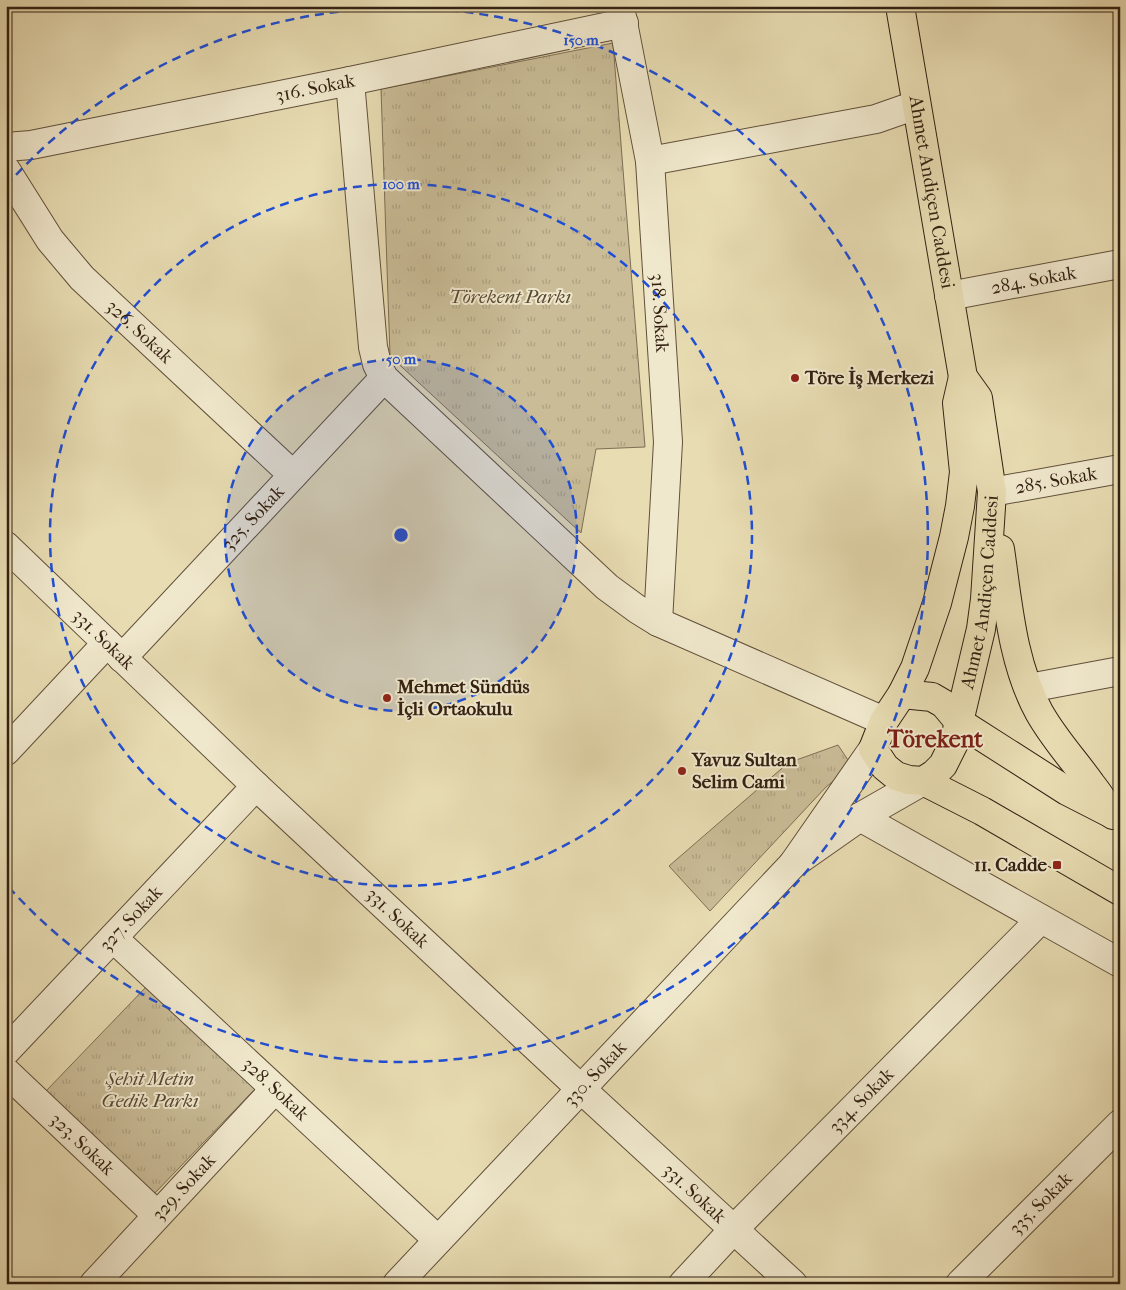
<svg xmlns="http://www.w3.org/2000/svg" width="1126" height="1290" font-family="'IM FELL French Canon',serif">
  <defs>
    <pattern id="grass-tufts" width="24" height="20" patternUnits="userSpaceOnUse" patternTransform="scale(1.25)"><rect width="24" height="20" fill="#c9bc97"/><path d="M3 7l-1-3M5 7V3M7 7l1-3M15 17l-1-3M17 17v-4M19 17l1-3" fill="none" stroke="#ada181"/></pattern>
  </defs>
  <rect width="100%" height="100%" fill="#e8dcb2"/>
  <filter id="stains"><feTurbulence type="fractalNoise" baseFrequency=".004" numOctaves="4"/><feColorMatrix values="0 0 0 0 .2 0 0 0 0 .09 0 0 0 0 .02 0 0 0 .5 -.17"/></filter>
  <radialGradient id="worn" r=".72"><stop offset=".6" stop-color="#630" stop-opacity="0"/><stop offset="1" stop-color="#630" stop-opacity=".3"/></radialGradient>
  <!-- grass -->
  <g fill="url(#grass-tufts)" stroke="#7e6e54">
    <path d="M 613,43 L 645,447 L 596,449 L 581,533 L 390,356 L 381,89 Z"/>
    <path d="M 838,745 L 852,766 L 826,787 L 710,911 L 669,866 L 788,763 Z"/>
    <path d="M 148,985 L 255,1089 L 153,1195 L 46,1091 Z"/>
  </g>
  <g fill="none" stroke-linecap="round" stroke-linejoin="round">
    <defs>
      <g id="minor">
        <path id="s1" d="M 620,7 L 650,161 L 668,442 L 658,622"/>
        <path d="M 350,81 L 373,347 L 377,364 L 384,378 L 607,587 L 637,609 L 658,622 L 884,721"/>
        <path id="s2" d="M 6,147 L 31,145 L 350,81 L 624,23"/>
        <path d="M 650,161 L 876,119 L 916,105"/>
        <path id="s3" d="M 6,170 L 50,240 L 82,278 L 293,475"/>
        <path id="s4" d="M 949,296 L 1120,264"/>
        <path id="s5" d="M 992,492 L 1120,469"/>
        <path id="s6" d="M 6,546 L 256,786 L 581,1089 L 793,1284"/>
        <path id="s7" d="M 122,658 L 384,378"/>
        <path d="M 1029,688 L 1120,671"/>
        <path d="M 873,749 L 793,864 L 860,817 L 923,781"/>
        <path d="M 6,751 L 107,643"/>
        <path d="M 860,817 L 1120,963"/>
        <path id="s8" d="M 113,938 L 438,1240"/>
        <path id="s9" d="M 6,1051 L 256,786"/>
        <path id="s10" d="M 6,1072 L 157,1215"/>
        <path id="s11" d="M 94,1284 L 275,1089"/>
        <path id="s12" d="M 397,1284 L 793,864"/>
        <path id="s13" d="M 683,1284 L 734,1229 L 1041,919"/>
        <path id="s14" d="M 960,1284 L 1120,1124"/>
      </g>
      <g id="major">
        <path id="s15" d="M 900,6 L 963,377"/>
        <path d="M 1000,549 C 1008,603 1012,663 1039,712 C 1054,739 1074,760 1091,784 C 1099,794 1106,805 1113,815"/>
        <path d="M 902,694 L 932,697 L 944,704 L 959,722 L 1067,791 L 1110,813"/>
        <path id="s16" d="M 923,781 L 934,774 L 943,765 L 954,743 L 981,629 L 985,599 L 992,492 L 978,398 L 963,377 L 957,403 L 964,472 L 960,506 L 954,537 L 937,603 L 915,668 L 902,694 L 884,721 L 873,749 L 885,767 L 896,776 L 909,780 L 923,781 L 982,811 L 1120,891"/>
      </g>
    </defs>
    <!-- minor casing -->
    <use href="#minor" stroke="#60503a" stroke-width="30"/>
    <!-- major casing -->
    <use href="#major" stroke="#332112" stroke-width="30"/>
    <!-- minor -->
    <use href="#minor" stroke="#f0e8cd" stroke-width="28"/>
    <!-- major -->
    <use href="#major" stroke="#e8dcb2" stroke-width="28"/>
  </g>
  <!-- distance rings -->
  <circle cx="401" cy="535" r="176" fill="#1d4ed8" fill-opacity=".12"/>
  <g fill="none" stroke="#1d4ed8" stroke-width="2.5" stroke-dasharray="9 6">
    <circle cx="401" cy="535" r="176"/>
    <circle cx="401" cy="535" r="351"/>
    <path d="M6 186A527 527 0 1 1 6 884"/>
  </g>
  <!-- markers -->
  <g fill="#8f2418" stroke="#f0e8cd" stroke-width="2">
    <circle cx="795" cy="378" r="5"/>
    <circle cx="387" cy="698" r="5"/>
    <circle cx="682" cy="771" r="5"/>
    <rect x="1052" y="860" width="10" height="10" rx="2.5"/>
  </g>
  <g text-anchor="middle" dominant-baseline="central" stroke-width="4" stroke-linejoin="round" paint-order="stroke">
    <!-- street labels -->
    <g font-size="19" fill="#332112" stroke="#f0e8cd">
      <text stroke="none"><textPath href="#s2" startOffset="315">316. Sokak</textPath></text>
      <text stroke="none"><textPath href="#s15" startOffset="189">Ahmet Andiçen Caddesi</textPath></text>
      <text stroke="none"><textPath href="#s4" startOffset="86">284. Sokak</textPath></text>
      <text stroke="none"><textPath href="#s1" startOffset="309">318. Sokak</textPath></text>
      <text stroke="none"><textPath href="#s3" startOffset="211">326. Sokak</textPath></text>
      <text stroke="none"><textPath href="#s5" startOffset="65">285. Sokak</textPath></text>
      <text stroke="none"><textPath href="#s7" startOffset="192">325. Sokak</textPath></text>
      <text stroke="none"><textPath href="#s16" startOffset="204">Ahmet Andiçen Caddesi</textPath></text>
      <text stroke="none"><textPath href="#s6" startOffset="135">331. Sokak</textPath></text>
      <text stroke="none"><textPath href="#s6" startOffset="540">331. Sokak</textPath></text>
      <text stroke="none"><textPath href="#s9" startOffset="182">327. Sokak</textPath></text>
      <text stroke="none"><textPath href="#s12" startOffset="289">330. Sokak</textPath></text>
      <text stroke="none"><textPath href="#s8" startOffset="222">328. Sokak</textPath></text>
      <text stroke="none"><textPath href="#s13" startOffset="256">334. Sokak</textPath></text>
      <text stroke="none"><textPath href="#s10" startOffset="105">323. Sokak</textPath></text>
      <text stroke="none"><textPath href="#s11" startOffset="132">329. Sokak</textPath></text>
      <text stroke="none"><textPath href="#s6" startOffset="945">331. Sokak</textPath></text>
      <text stroke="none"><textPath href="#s14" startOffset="114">335. Sokak</textPath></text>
    </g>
    <!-- park labels -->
    <g font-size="19" font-style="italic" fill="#584833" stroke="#f0e8cd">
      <text x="510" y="297">Törekent Parkı</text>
      <text x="150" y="1079">Şehit Metin<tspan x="150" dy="22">Gedik Parkı</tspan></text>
    </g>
    <!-- poi labels -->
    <g font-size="19" font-weight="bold" fill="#332112" stroke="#f0e8cd" text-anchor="start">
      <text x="805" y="378">Töre İş Merkezi</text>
      <text x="397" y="687">Mehmet Sündüs<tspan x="397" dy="22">İçli Ortaokulu</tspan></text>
      <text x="692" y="760">Yavuz Sultan<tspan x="692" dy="22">Selim Cami</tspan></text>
      <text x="1047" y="865" text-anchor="end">11. Cadde</text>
    </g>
    <!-- district labels -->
    <g font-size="24" font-weight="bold" fill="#7a1f14" stroke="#f0e8cd">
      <text x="935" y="739">Törekent</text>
    </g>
  </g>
  <circle cx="401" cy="535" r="8" fill="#1d4ed8" stroke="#f0e8cd" stroke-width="2.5"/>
  <g font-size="15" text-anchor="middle" font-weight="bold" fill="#1d4ed8" stroke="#f0e8cd" stroke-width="4" stroke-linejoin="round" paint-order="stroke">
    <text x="581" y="45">150 m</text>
    <text x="401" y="189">100 m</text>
    <text x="401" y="364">50 m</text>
  </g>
  <!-- margin -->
  <rect width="1126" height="1290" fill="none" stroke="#e8dcb2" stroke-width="25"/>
  <rect x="8" y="8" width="1111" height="1275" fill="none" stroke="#332112" stroke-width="2.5"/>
  <rect x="12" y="12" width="1101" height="1265" fill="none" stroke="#332112"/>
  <rect width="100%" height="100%" filter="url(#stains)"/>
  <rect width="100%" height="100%" fill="url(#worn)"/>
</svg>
